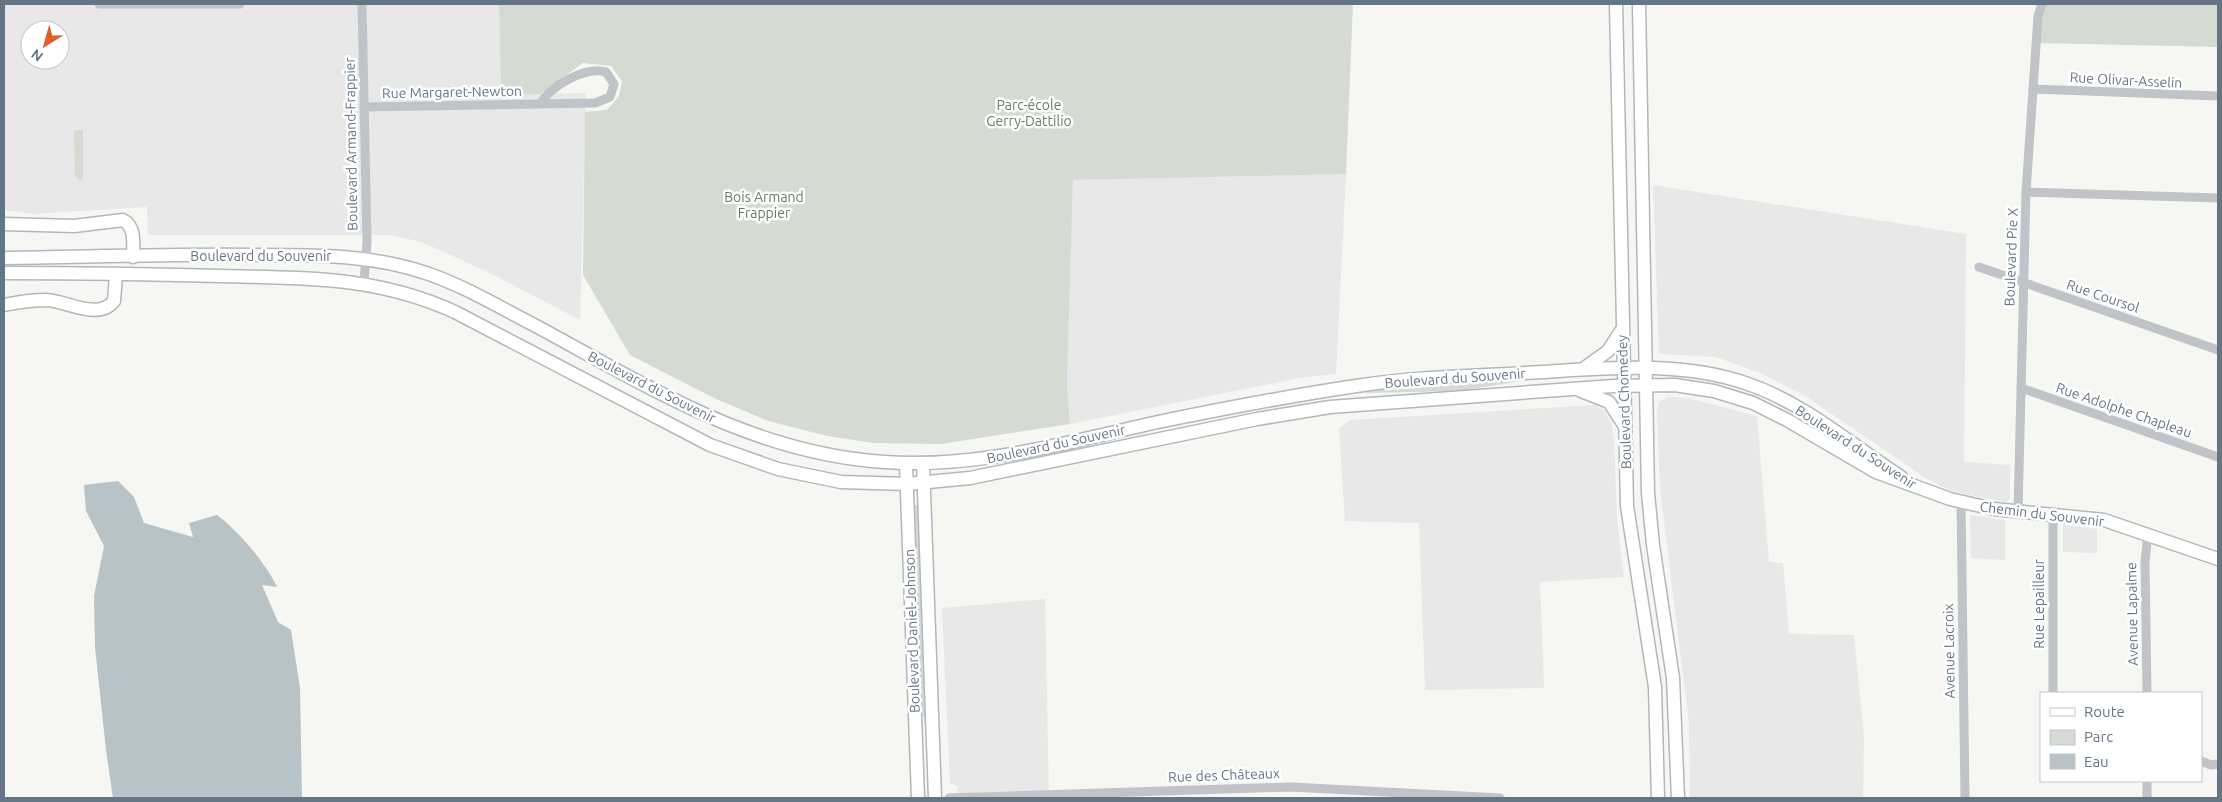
<svg xmlns="http://www.w3.org/2000/svg" width="2222" height="802" font-family="Ubuntu,sans-serif">
  <rect width="100%" height="100%" fill="#f6f7f3"/>
  <!-- built -->
  <g fill="#e7e8e7" fill-rule="evenodd">
    <path d="M 4,4 L 499,4 L 501,94 L 586,93 L 580,320 L 492,274 L 422,242 L 389,235 L 148,235 L 147,207 L 33,214 L 4,210 ZM 30,30 L 60,30 L 60,60 L 30,60 Z"/>
    <path d="M 1346,174 L 1336,374 L 1300,378 L 1070,424 L 1067,385 L 1073,180 Z"/>
    <path d="M 1653,185 L 1966,234 L 1964,462 L 2010,465 L 2010,499 L 2006,502 L 1964,494 L 1949,490 L 1927,479 L 1807,397 L 1763,374 L 1716,357 L 1659,354 Z"/>
    <path d="M 1668,397 L 1688,398 L 1757,416 L 1769,562 L 1783,563 L 1789,634 L 1854,635 L 1864,737 L 1863,798 L 1690,798 L 1689,724 L 1660,489 L 1657,412 L 1659,402 Z"/>
    <path d="M 1595,405 L 1605,412 L 1611,422 L 1614,439 L 1617,518 L 1624,577 L 1540,582 L 1544,688 L 1425,690 L 1419,523 L 1345,521 L 1339,429 L 1350,420 Z"/>
    <path d="M 1970,515 L 2005,520 L 2005,560 L 1971,558 Z"/>
    <path d="M 2063,525 L 2097,529 L 2097,553 L 2063,552 Z"/>
    <path d="M 1045,599 L 1049,798 L 957,798 L 957,786 L 950,783 L 942,608 Z"/>
  </g>
  <!-- green -->
  <g fill="#d5dbd3">
    <path d="M 499,4 L 1353,4 L 1346,174 L 1073,180 L 1067,385 L 1070,424 L 941,444 L 874,443 L 827,436 L 768,421 L 714,398 L 630,355 L 583,275 L 585,112 L 607,110 L 619,96 L 622,81 L 611,66 L 583,63 L 540,94 L 501,95 Z"/>
    <path d="M 2042,4 L 2218,4 L 2218,47 L 2037,43 Z"/>
    <path d="M 74,130 L 83,130 L 83,179 L 79,180 L 75,176 Z"/>
    <path d="M 1528,380 L 1459,391 L 1367,393 L 1367,391 Z"/>
    <path d="M 913,505 L 919,505 L 927,738 L 920,695 Z"/>
  </g>
  <!-- water -->
  <path fill="#b8c3c8" d="M 118,481 L 134,497 L 144,523 L 193,537 L 189,523 L 217,515 C 237,530 267,564 277,587 L 262,585 L 278,622 L 291,630 L 300,688 L 302,798 L 113,798 L 106,750 L 95,647 L 94,596 L 104,546 L 86,511 L 84,485 Z"/>
  <g fill="none" stroke-linecap="round" stroke-linejoin="round">
    <defs>
      <g id="secondary">
        <path d="M 1616,4 L 1627,506 L 1655,687 L 1658,798"/>
        <path d="M 1639,4 L 1648,493 L 1653,545 L 1673,678 L 1678,798"/>
        <path d="M 4,224 L 74,226 L 123,220 C 136,227 133,244 133,257"/>
        <path d="M 4,258 C 87,257 169,254 252,255 C 312,255 372,254 429,274 C 466,287 501,308 536,326 C 649,387 752,453 884,462 C 977,469 1068,442 1158,422 C 1226,408 1294,395 1363,385 C 1422,376 1482,376 1541,372 C 1610,368 1682,361 1748,384 C 1804,403 1852,445 1901,477"/>
        <path d="M 4,273 C 76,273 148,274 221,276 C 305,278 376,276 455,312 L 710,445 L 778,469 L 841,482 L 907,484 L 970,478 L 1257,419 L 1330,407 L 1613,386 L 1675,385 L 1714,391 L 1753,403 L 1787,420 L 1876,472 L 1950,499 L 1994,509 L 2104,520 L 2218,559"/>
        <path d="M 4,305 C 18,302 32,300 47,300 C 67,301 98,321 114,301 L 116,275"/>
        <path d="M 1583,369 L 1608,351 L 1621,331"/>
        <path d="M 1581,391 L 1609,402 L 1624,425"/>
        <path d="M 906,464 L 918,798"/>
        <path d="M 923,464 L 935,798"/>
      </g>
    </defs>
    <!-- secondary casing -->
    <use href="#secondary" stroke="#b2b7bc" stroke-width="15"/>
    <!-- street -->
    <g stroke="#c0c3c7" stroke-width="9">
      <path d="M 99,4 L 240,4"/>
      <path d="M 362,4 L 367,242 L 364,283"/>
      <path d="M 2033,89 L 2218,96"/>
      <path d="M 364,107 L 595,103 L 610,97 L 614,84 L 606,72 C 588,65 547,87 541,104"/>
      <path d="M 2026,192 L 2218,198"/>
      <path d="M 1979,267 L 2218,350"/>
      <path d="M 2021,388 L 2218,457"/>
      <path d="M 1961,502 L 1965,798"/>
      <path d="M 2018,511 L 2026,192 L 2038,16 L 2042,4"/>
      <path d="M 2053,514 L 2053,693"/>
      <path d="M 2147,693 L 2145,561 L 2148,535"/>
      <path d="M 2201,761 L 2211,765 L 2218,764"/>
      <path d="M 949,798 L 1291,787 L 1500,798"/>
      <path d="M 2147,798 L 2147,781"/>
    </g>
    <!-- secondary -->
    <use href="#secondary" stroke="#fff" stroke-width="12"/>
  </g>
  <g text-anchor="middle" dominant-baseline="central" stroke-width="5" stroke-linejoin="round" paint-order="stroke">
    <!-- street labels -->
    <g font-size="14" fill="#667584" stroke="#fff">
      <text transform="translate(2126 80) rotate(3)">Rue Olivar-Asselin</text>
      <text transform="translate(452 92) rotate(-1)">Rue Margaret-Newton</text>
      <text transform="translate(351 144) rotate(-91)">Boulevard Armand-Frappier</text>
      <text x="261" y="256">Boulevard du Souvenir</text>
      <text transform="translate(2011 257) rotate(-88)">Boulevard Pie X</text>
      <text transform="translate(2103 296) rotate(19)">Rue Coursol</text>
      <text transform="translate(1455 378) rotate(-4)">Boulevard du Souvenir</text>
      <text transform="translate(652 387) rotate(27)">Boulevard du Souvenir</text>
      <text transform="translate(1624 402) rotate(-92)">Boulevard Chomedey</text>
      <text transform="translate(2124 410) rotate(19)">Rue Adolphe Chapleau</text>
      <text transform="translate(1056 444) rotate(-12)">Boulevard du Souvenir</text>
      <text transform="translate(1856 447) rotate(33)">Boulevard du Souvenir</text>
      <text transform="translate(2042 514) rotate(7)">Chemin du Souvenir</text>
      <text transform="translate(2039 604) rotate(-90)">Rue Lepailleur</text>
      <text transform="translate(2132 614) rotate(-91)">Avenue Lapalme</text>
      <text transform="translate(912 631) rotate(-92)">Boulevard Daniel-Johnson</text>
      <text transform="translate(1949 651) rotate(-91)">Avenue Lacroix</text>
      <text transform="translate(1224 775) rotate(-2)">Rue des Châteaux</text>
    </g>
    <!-- park labels -->
    <g font-size="14" fill="#687b65" stroke="#fff">
      <text x="1029" y="105">Parc-école<tspan x="1029" dy="16">Gerry-Dattilio</tspan></text>
      <text x="764" y="197">Bois Armand<tspan x="764" dy="16">Frappier</tspan></text>
    </g>
  </g>
  <!-- border -->
  <rect width="2222" height="802" fill="none" stroke="#667584" stroke-width="10"/>
  <!-- legend -->
  <rect x="2040" y="692" width="162" height="90" fill="#ffffff" stroke="#c2c8ce"/>
  <rect x="2050" y="708" width="25" height="8" fill="#ffffff" stroke="#c2c8ce"/>
  <text x="2084" y="717" font-size="15" fill="#667584">Route</text>
  <rect x="2050" y="730" width="25" height="15" fill="#d5dbd3" stroke="#c2c8ce"/>
  <text x="2084" y="742" font-size="15" fill="#667584">Parc</text>
  <rect x="2050" y="754" width="25" height="15" fill="#b8c3c8" stroke="#c2c8ce"/>
  <text x="2084" y="767" font-size="15" fill="#667584">Eau</text>
  <!-- north arrow -->
  <g transform="translate(45 45) rotate(217)"><circle r="24" fill="#ffffff" stroke="#c2c8ce"/>
  <path d="M0-4L9 19L0 12L-9 19Z" fill="#de5f2c"/>
  <text y="-8" font-size="14" font-weight="bold" text-anchor="middle" fill="#667584">N</text>
  </g>
</svg>
